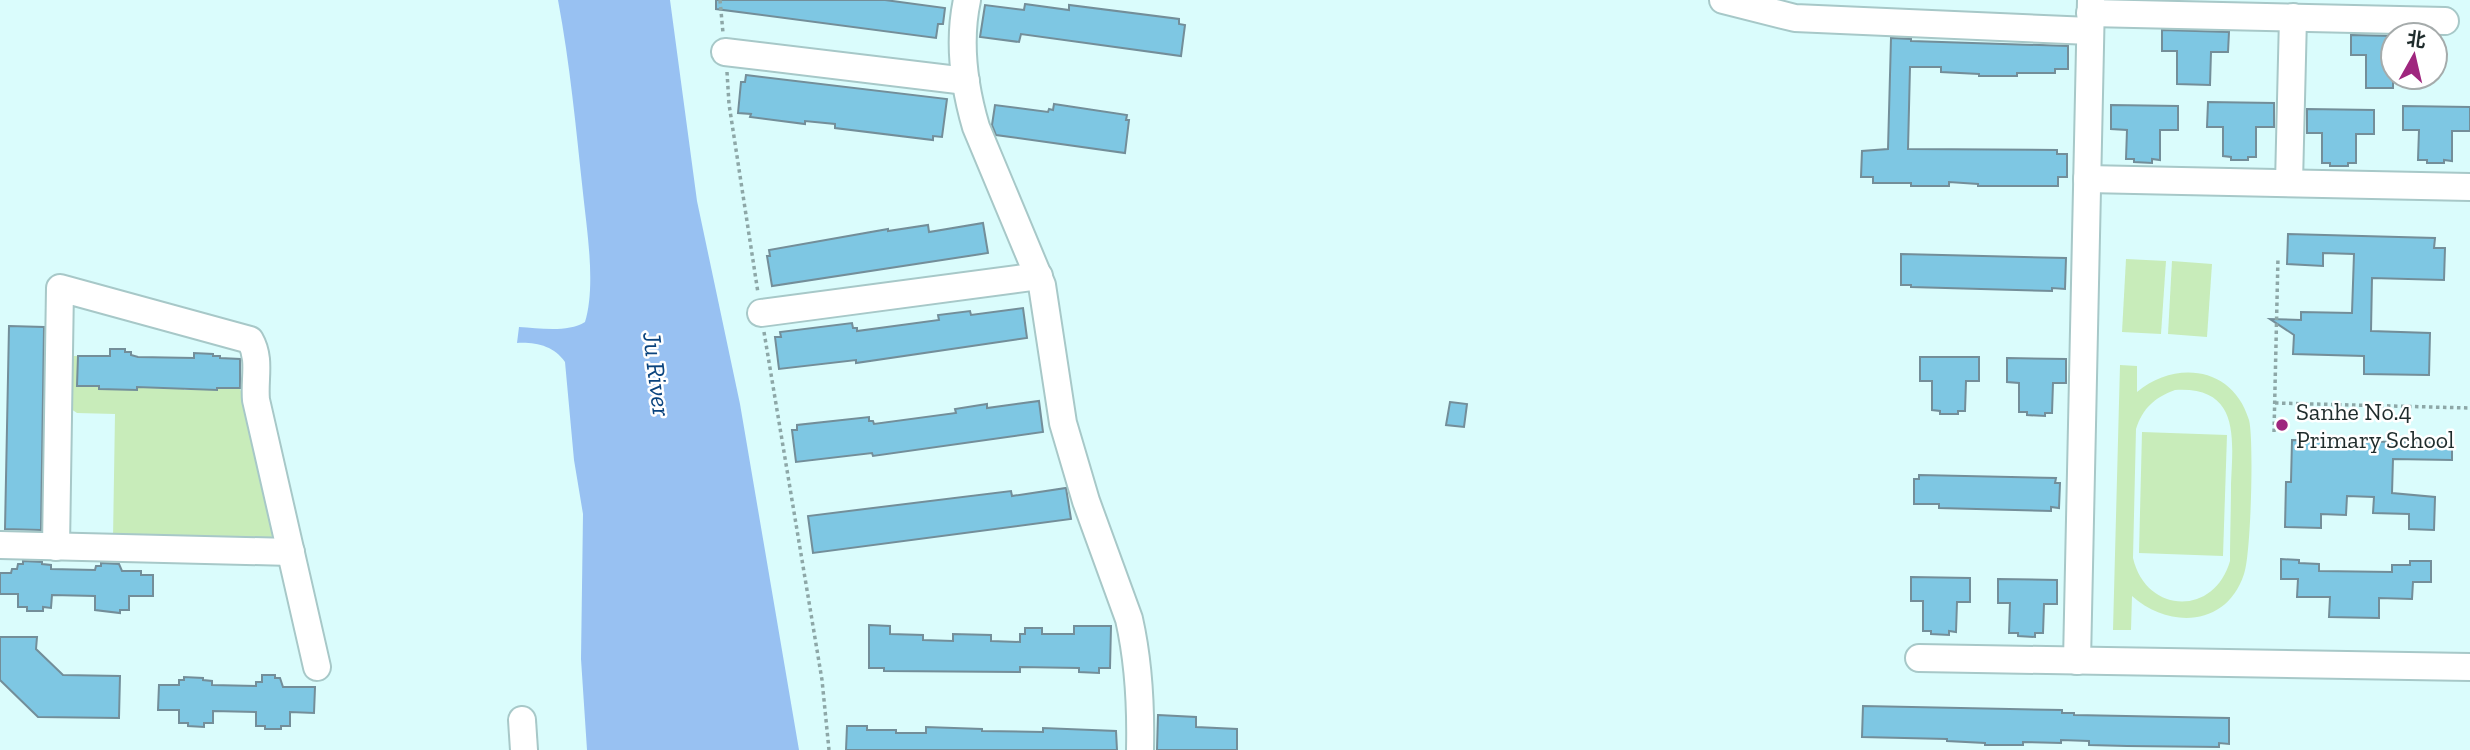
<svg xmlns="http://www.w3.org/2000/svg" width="2470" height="750" font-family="'Zilla Slab','Noto Sans SC',serif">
  <rect width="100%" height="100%" fill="#dafcfc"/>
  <!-- green -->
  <g fill="#c8ecba" fill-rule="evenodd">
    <path d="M 2126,259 L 2166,261 L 2161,334 L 2122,332 Z"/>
    <path d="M 2172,261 L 2212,264 L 2207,337 L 2168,334 Z"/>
    <path d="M 65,356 L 78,356 L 77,385 L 99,382 L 99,389 L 137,390 L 137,383 L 183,384 L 184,390 L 217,390 L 217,384 L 231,384 L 232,388 L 240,388 L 277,529 L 270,539 L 113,539 L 115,414 L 77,413 L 71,409 Z"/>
    <path d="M 2120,365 L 2137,366 L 2137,392 C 2175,360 2233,366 2249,420 C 2254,438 2251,556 2244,574 C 2227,627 2169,629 2132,596 L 2131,630 L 2113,630 ZM 2175,390 C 2240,386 2233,438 2231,484 C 2231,510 2230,535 2230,561 C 2214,617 2146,614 2133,558 L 2136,429 C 2143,408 2154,398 2175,390 Z"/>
    <path d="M 2142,432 L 2227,435 L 2223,556 L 2139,553 Z"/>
  </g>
  <!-- water -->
  <path fill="#98c1f2" d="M 558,0 L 670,0 L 697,201 L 740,404 L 799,750 L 587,750 L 581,659 L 583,514 L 574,460 L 565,362 C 554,346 536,342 517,343 L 519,327 C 539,328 567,333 585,322 C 596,286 587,231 583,193 C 576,128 570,64 558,0 Z"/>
  <!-- building -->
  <g fill="#7ec7e3" stroke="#738e99" stroke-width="2">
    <path d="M 716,0 L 885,0 L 945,8 L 943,24 L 938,24 L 936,38 L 716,9 Z"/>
    <path d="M 1025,4 L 1069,10 L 1069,5 L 1179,19 L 1179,24 L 1185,25 L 1181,56 L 1021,34 L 1019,42 L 980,37 L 985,5 L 1024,10 Z"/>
    <path d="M 2162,30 L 2229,32 L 2228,52 L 2211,52 L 2210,85 L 2177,84 L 2177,51 L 2162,51 Z"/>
    <path d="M 2351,35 L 2393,36 L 2393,88 L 2366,88 L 2366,55 L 2351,55 Z"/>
    <path d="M 1891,38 L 1911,39 L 1911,41 L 2068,46 L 2068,69 L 2055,69 L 2055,73 L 2017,73 L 2017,76 L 1979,76 L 1979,74 L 1941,72 L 1941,67 L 1910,67 L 1908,149 L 2057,150 L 2057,154 L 2067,154 L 2067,177 L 2058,177 L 2058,186 L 1978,186 L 1978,184 L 1949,182 L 1949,186 L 1911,186 L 1911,183 L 1873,183 L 1873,177 L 1861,177 L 1862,151 L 1888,149 Z"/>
    <path d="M 746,75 L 947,99 L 942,137 L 933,136 L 933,140 L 835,128 L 835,124 L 805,121 L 805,124 L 750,117 L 751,114 L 738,113 L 741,82 L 745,82 Z"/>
    <path d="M 2208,102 L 2274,103 L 2274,127 L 2256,127 L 2256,157 L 2248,157 L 2248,160 L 2231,160 L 2231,157 L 2223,156 L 2223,127 L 2207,127 Z"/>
    <path d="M 1054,104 L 1127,115 L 1126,120 L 1129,120 L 1125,153 L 996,135 L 992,125 L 995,105 L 1048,112 L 1049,109 L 1053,110 Z"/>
    <path d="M 2111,105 L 2178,106 L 2178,130 L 2160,130 L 2160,160 L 2152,159 L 2152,163 L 2134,162 L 2134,159 L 2126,159 L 2127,130 L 2111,129 Z"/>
    <path d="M 2403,106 L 2470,107 L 2470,131 L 2452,131 L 2452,161 L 2444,160 L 2444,163 L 2427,163 L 2427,160 L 2418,160 L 2419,130 L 2403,130 Z"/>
    <path d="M 2307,109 L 2374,110 L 2374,134 L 2356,134 L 2356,163 L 2348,163 L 2348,166 L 2330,166 L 2330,163 L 2322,163 L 2322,133 L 2307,133 Z"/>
    <path d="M 983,223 L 988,253 L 772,286 L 767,256 L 770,256 L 769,250 L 888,229 L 888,231 L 928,225 L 929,232 Z"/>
    <path d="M 2288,234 L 2435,238 L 2434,248 L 2445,248 L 2444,280 L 2372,278 L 2371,331 L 2430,333 L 2429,375 L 2364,374 L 2364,356 L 2293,354 L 2294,335 L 2270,319 L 2301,320 L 2301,312 L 2352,313 L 2354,254 L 2323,253 L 2323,266 L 2287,264 Z"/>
    <path d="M 1901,254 L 2066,258 L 2065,289 L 2052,288 L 2052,291 L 1911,287 L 1911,285 L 1901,285 Z"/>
    <path d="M 1023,308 L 1027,338 L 856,363 L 856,360 L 779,369 L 775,337 L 781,337 L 780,332 L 852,323 L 853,328 L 857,328 L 857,331 L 939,320 L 938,315 L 970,311 L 971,315 Z"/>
    <path d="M 9,326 L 44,327 L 41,530 L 5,529 Z"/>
    <path d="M 110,349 L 125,349 L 125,352 L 131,352 L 131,355 L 138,357 L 194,358 L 194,353 L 213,354 L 213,356 L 220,356 L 220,358 L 240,359 L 240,388 L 217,388 L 217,390 L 137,387 L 137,390 L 99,389 L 99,386 L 77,386 L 78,356 L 110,356 Z"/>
    <path d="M 1920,357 L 1979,357 L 1979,381 L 1966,381 L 1965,411 L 1958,411 L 1958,414 L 1940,414 L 1940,411 L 1932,410 L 1932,381 L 1920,381 Z"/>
    <path d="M 2007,358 L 2066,359 L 2066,383 L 2053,383 L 2052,413 L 2045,413 L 2045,416 L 2027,415 L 2027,412 L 2019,412 L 2019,383 L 2007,382 Z"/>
    <path d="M 1039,401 L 1043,432 L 873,456 L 872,453 L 796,462 L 792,430 L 797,430 L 797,425 L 869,417 L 869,421 L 873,421 L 874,424 L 956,413 L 955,409 L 987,404 L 987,408 Z"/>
    <path d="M 1450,402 L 1467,404 L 1464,427 L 1446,425 Z"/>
    <path d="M 2292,440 L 2452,443 L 2452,460 L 2393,459 L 2392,493 L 2435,497 L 2434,530 L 2409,529 L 2409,514 L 2373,513 L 2374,497 L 2347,496 L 2346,515 L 2321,514 L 2321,528 L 2285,527 L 2286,482 L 2291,482 Z"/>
    <path d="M 1919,475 L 2056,478 L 2055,483 L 2060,483 L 2059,508 L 2051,507 L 2051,511 L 1939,508 L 1939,504 L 1914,504 L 1914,479 L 1919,479 Z"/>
    <path d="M 1066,488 L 1071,519 L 813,553 L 808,516 L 1011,491 L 1012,496 Z"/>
    <path d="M 2281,559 L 2299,560 L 2299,563 L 2319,564 L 2319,571 L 2392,572 L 2392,565 L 2410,565 L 2410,561 L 2431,561 L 2431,582 L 2413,582 L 2412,599 L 2379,598 L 2379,618 L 2329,617 L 2330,597 L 2297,597 L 2298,579 L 2281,579 Z"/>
    <path d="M 23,561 L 42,562 L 42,564 L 51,565 L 51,569 L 95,570 L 96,566 L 101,566 L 101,563 L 119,564 L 122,571 L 141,571 L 141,575 L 153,575 L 153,596 L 129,596 L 129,610 L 120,610 L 120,613 L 95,610 L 95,596 L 52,595 L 51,608 L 43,607 L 43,611 L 27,611 L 27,607 L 18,607 L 18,594 L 0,594 L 0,573 L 11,573 L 12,569 L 17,569 L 18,564 L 23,564 Z"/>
    <path d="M 1911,577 L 1970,578 L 1970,602 L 1957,602 L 1956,632 L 1949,631 L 1949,635 L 1931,634 L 1931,631 L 1923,631 L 1923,601 L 1911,601 Z"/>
    <path d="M 1998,579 L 2057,580 L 2057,604 L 2044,604 L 2043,633 L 2035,633 L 2035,637 L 2018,636 L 2018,633 L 2009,633 L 2010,603 L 1998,603 Z"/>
    <path d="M 869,625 L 890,626 L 890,634 L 923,635 L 923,640 L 953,641 L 953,634 L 991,635 L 991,641 L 1020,642 L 1020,634 L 1025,634 L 1025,628 L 1042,628 L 1042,634 L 1074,634 L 1074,626 L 1111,626 L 1110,668 L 1099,668 L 1099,673 L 1079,672 L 1079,668 L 1020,667 L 1020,672 L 884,671 L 884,668 L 869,668 Z"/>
    <path d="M 0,637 L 37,637 L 36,649 L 63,675 L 120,676 L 119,718 L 38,717 L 0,680 Z"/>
    <path d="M 262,675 L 275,675 L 275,678 L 280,678 L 283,687 L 315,687 L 314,713 L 290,712 L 290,726 L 281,726 L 281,729 L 265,729 L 265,726 L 256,726 L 256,712 L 213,711 L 213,723 L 204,723 L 204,727 L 188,726 L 188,723 L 179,723 L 179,710 L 158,710 L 159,685 L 179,685 L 179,680 L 184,680 L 184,677 L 203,678 L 203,680 L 212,681 L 212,685 L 256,686 L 256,682 L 262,682 Z"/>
    <path d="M 1863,706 L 2062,710 L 2062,713 L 2074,713 L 2074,715 L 2229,718 L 2229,744 L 2219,743 L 2219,747 L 2127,746 L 2089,745 L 2089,741 L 2061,740 L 2061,743 L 2023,742 L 2023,745 L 1985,745 L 1985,743 L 1947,741 L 1947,739 L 1862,737 Z"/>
    <path d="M 1158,715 L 1196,717 L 1196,727 L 1237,729 L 1237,750 L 1157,750 Z"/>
    <path d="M 847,726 L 867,726 L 867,730 L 896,730 L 896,733 L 926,733 L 926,727 L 982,729 L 982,731 L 1043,732 L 1043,728 L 1116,731 L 1117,750 L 846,750 Z"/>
  </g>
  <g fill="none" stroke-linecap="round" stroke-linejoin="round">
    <defs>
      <g id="minor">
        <path d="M 967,0 C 958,42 964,86 976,127 L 1042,285 L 1063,423 L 1086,501 L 1129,619 C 1139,663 1141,706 1140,750"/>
        <path d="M 1723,0 L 1795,18 L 2090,31"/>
        <path d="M 2090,13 L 2445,21"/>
        <path d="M 725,52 L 966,81"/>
        <path d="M 2087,179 L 2470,187"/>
        <path d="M 2289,183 L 2293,17"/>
        <path d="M 761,313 L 1039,276"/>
        <path d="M 0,545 L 291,552"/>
        <path d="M 56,547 L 60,288 L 250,340 C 261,359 254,379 256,400 L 317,667"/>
        <path d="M 1919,658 L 2470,667"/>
        <path d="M 2077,661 L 2091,0"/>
        <path d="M 522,720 L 524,750"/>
      </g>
    </defs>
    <!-- minor casing -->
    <use href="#minor" stroke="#a7c8c8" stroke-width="30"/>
    <!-- path -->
    <g stroke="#8da7a7" stroke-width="3.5" stroke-dasharray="3.5 3.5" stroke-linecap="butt">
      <path d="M 720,0 L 723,33"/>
      <path d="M 727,72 L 729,104 L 758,293"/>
      <path d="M 764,332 L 822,680 L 829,750"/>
      <path d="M 2275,403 L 2470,408"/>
      <path d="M 2274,432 L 2278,257"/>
    </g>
    <!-- minor -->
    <use href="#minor" stroke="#fff" stroke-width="26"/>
  </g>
  <!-- markers -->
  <circle fill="#9f267e" stroke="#fff" stroke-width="2.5" cx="2282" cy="425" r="7"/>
  <g text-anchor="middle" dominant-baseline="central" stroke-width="5" stroke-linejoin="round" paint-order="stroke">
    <!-- poi labels -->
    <g font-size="24" fill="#1f2c2c" stroke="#fff" text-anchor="start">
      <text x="2296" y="411">Sanhe No.4<tspan x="2296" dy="28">Primary School</tspan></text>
    </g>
    <!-- water labels -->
    <g font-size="26" font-style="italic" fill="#0a437d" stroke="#fff">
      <text transform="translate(657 374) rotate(83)">Ju River</text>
    </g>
  </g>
  <!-- north arrow -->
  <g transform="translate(2414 56) rotate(8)"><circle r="33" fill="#ffffff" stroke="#a5abab" stroke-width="2"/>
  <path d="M0-5L12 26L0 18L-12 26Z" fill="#9f267e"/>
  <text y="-10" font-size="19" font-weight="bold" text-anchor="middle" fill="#1f2c2c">北</text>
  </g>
</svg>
